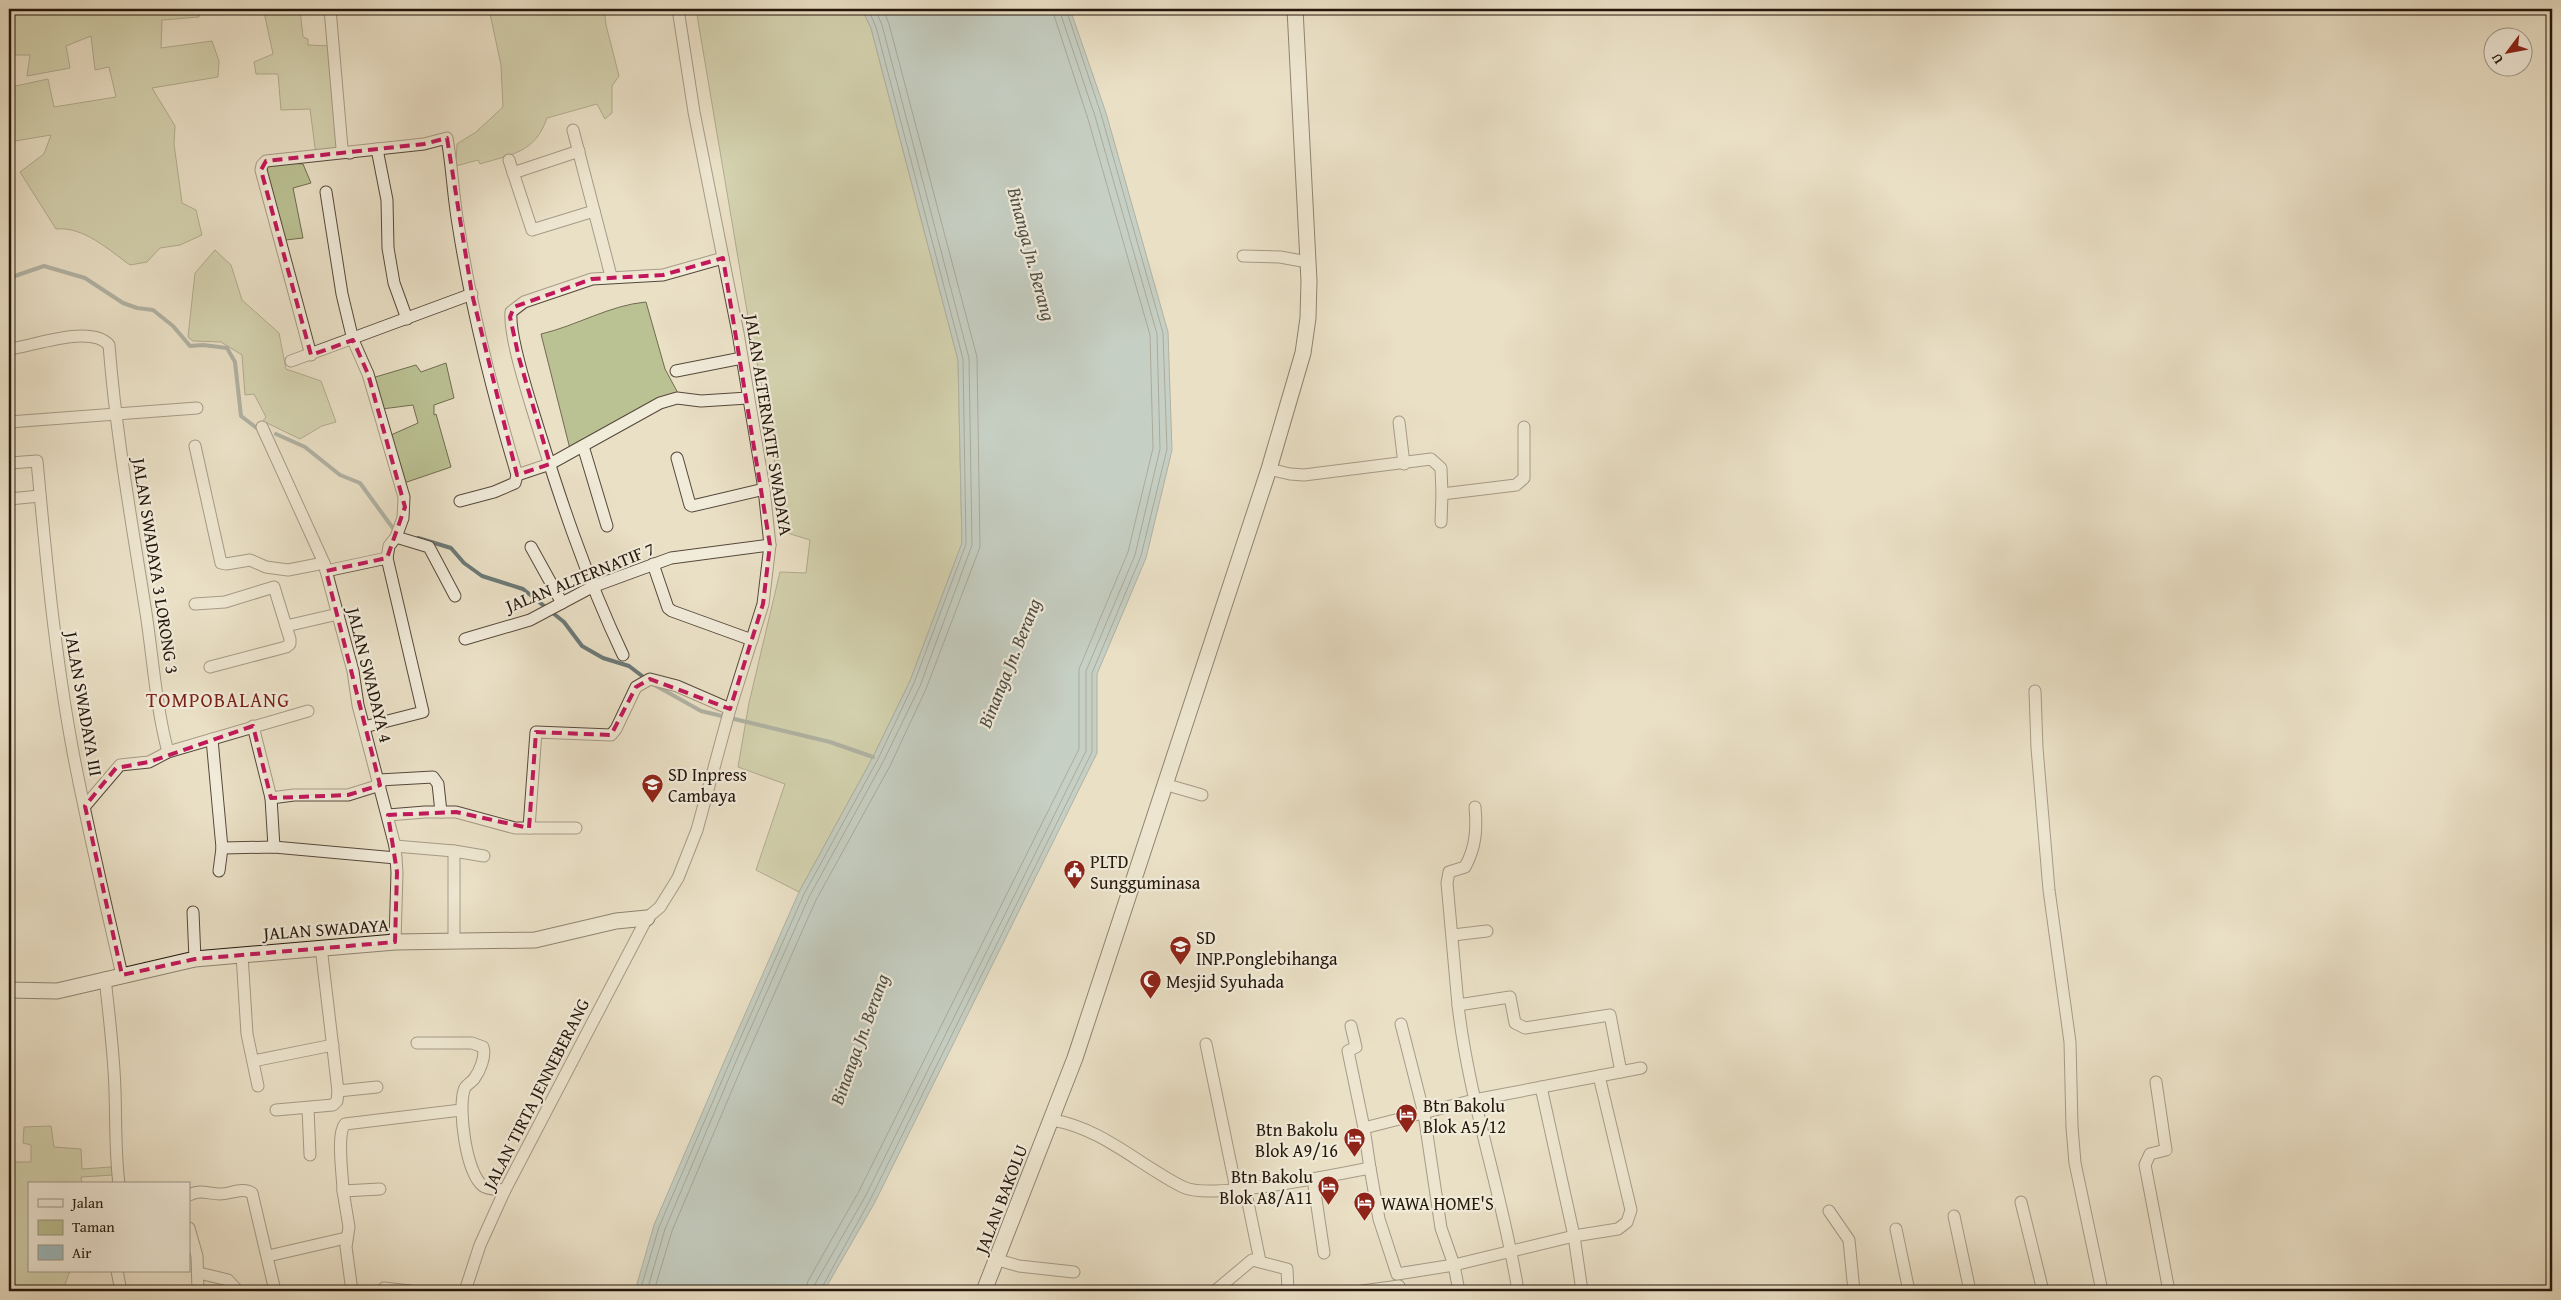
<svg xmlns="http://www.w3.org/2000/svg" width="2561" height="1300" font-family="'Gentium Book Plus',serif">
  <rect width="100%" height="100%" fill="#eae0c6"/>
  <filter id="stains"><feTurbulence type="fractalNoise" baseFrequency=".004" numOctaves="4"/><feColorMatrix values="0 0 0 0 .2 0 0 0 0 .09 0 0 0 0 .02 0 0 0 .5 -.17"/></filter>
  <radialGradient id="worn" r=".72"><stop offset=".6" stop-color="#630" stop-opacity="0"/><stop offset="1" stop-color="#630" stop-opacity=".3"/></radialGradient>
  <!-- green -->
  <g fill="#bac193" stroke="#6f6c4f">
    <path d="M 17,9 L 201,9 L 199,17 L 162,20 L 161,48 L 212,41 L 219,61 L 218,77 L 152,88 L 175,126 L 174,144 L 182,203 L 196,210 L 202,235 L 180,245 L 160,248 L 147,262 L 130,265 C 109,250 83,226 56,229 L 20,172 L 44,154 L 51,135 L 9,142 L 9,94 L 11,87 L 48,79 L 54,107 L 116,97 L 109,67 L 95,70 L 91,36 L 66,46 L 70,68 L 27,76 L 30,55 L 13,55 L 11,23 Z"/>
    <path d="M 288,9 L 300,9 L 303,37 L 308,39 L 308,45 L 331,46 L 341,156 L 316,155 L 310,109 L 281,110 L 278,74 L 256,74 L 254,62 L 273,54 L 264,12 Z"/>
    <path d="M 489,9 L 604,9 L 606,25 L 619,76 L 612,86 L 612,113 L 605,119 L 597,104 L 547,118 C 535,153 512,154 480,164 L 478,160 L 456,166 L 457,144 L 476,132 L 503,107 L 501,65 Z"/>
    <path d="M 696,9 L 862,9 L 871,28 L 958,360 L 962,543 L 910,681 L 873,757 L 799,892 L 756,870 L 785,784 L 738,767 L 749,703 L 780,572 L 806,573 L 810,540 L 784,532 L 770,429 L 748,317 Z"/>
    <path d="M 273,162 L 303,164 L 311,183 L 293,188 L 303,238 L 277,241 L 259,164 Z"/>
    <path d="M 215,250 L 231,265 L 242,300 L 279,333 L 286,369 L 321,381 L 336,422 L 322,426 L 300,439 L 263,421 L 266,417 L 254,394 L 245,395 L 242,355 L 221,342 L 193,341 L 188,337 L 195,273 Z"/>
    <path d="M 646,302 L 665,369 L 679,395 L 570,449 L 541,334 C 576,326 610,305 646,302 Z"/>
    <path d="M 446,363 L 454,398 L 434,405 L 434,415 L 436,414 L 451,467 L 404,483 L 391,435 L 418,423 L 413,405 L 382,409 L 372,378 L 416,365 L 421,372 Z"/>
    <path d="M 51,1126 L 54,1147 L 81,1149 L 82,1169 L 111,1167 L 113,1175 L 81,1177 L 82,1184 L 29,1184 L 29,1271 L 70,1271 L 63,1290 L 9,1291 L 9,1162 L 31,1162 L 31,1145 L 23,1143 L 24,1127 Z"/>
  </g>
  <!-- water -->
  <path fill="#9cbbbf" stroke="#6c7977" d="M 862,9 L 1070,9 L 1106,113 L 1168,332 L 1172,450 L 1146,558 L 1097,674 L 1097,753 L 875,1202 L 824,1291 L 635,1291 L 654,1225 L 727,1055 L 799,892 L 873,757 L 910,681 L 962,543 L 958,360 L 871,28 Z"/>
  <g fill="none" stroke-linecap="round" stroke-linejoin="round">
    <!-- shore -->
    <g stroke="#606865" stroke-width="1">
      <path d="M 640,1291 L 659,1227 L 732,1057 L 804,894 L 878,759 L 914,683 L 966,544 L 963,359 L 876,27 L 868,9"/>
      <path d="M 647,1291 L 665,1229 L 737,1059 L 809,897 L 883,762 L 920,686 L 972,545 L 969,358 L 882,25 L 875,9"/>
      <path d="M 654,1291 L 672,1231 L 744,1062 L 816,900 L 890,766 L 926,689 L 980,547 L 977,357 L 889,24 L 883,9"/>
      <path d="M 806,1291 L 808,1281 L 858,1193 L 1079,749 L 1079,669 L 1128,552 L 1153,448 L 1150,335 L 1088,119 L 1052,9"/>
      <path d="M 814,1291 L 815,1284 L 865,1197 L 1086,751 L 1086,671 L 1135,555 L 1160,449 L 1157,334 L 1095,116 L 1059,9"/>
      <path d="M 820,1291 L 870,1200 L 1092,752 L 1092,673 L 1141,556 L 1167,449 L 1163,333 L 1101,114 L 1066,9"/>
    </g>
    <!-- stream -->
    <g stroke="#6c7977" stroke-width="4">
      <path d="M 9,278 L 44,266 L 85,278 L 123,303 L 137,308 L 153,310 L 173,326 L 190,346 L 203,345 L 227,348 L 235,362 L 241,416 L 258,429"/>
      <path d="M 276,434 L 305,447 L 340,475 L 360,483 L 395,531"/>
      <path d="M 418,538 L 451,548 L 464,563 L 482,576 L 523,589 L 564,622 L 582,646 L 603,658 L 629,666 L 646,679"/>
      <path d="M 651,683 L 701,711 L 830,742 L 873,757"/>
    </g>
    <defs>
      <g id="street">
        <path d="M 330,9 L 342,148 L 344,152 L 350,153"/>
        <path d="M 9,11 L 10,9"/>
        <path d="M 573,130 L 611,276"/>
        <path d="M 377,149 L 387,200 L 388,248 L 394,283 L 407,319"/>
        <path d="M 509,160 L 532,230 L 594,211"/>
        <path d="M 513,173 L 579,151"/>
        <path d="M 326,192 L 342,294 L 353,340 L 368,374 L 404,497 L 403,518 L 396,537 L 389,546 L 387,558"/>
        <path d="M 1243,256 L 1280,257 L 1308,262"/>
        <path d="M 15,348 C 39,344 92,325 109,345 C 116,435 132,524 146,613 C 153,659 156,707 168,752"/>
        <path d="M 311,355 L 261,170 L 262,165 L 266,161 L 424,144 L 447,138 C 452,166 453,195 458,224 C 471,307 493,395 517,475 L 550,464 L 660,403 L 677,398 L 701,401 L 748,398"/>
        <path d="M 291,361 L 472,294"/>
        <path d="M 676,371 L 742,358"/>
        <path d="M 9,422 L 197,408"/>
        <path d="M 1399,422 L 1404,464"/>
        <path d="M 262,427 L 324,563 L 353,671 L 358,705 L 395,846 L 397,872 L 395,942"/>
        <path d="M 195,446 L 221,563 L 226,564 L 250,560 L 266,567 L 288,570 L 324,563"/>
        <path d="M 583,446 L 607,526"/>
        <path d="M 677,458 L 690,505 L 692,506 L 764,489"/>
        <path d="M 10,463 L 37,461 C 46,559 55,656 73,752 C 87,826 105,901 122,975"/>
        <path d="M 1269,469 L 1290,474 L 1304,475 L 1431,459 L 1441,468 L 1442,494 L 1516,485 L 1524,478 L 1524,427"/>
        <path d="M 9,499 L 40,496"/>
        <path d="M 460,501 L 494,492 L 515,483 L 517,475"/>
        <path d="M 1441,522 L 1442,494"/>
        <path d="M 396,537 L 429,547 L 455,596"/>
        <path d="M 531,547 L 562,603"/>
        <path d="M 653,564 L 668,608 L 672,611 L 752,640"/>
        <path d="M 326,571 L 387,558 L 423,712 L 364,727"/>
        <path d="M 195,604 L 225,602 L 274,587 L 290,639 L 290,644 L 286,647 L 210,667"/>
        <path d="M 286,626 L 338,614"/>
        <path d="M 465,639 L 530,620 L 592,587 L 671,558 L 770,545"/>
        <path d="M 623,655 C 585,575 558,493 532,408 C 525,385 509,334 511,312 L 524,302 L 592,279 L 663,275 L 723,258"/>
        <path d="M 2035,691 L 2037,748 L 2049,890 L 2070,1042 L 2072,1127 L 2075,1163 L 2102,1291"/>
        <path d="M 253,726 L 271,798 L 294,795 L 348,795 L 380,785"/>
        <path d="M 212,739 L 222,848 L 274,847 L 396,858"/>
        <path d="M 379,780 L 433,777 L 438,784 L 441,812"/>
        <path d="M 1164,784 L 1202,795"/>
        <path d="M 271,798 L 274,847"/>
        <path d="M 85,806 L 120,765 L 149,762 L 168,752 L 308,711"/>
        <path d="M 388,815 L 425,812 L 456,812 L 515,828 L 576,828"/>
        <path d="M 529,828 L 536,732 L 611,735 L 616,729 L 636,687 L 650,679 L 677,686 L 730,709"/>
        <path d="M 395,846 L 454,851 L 454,941"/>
        <path d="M 454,851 L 484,856"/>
        <path d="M 219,871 L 222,848"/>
        <path d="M 193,912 L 195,959"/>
        <path d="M 1453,935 L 1487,931"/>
        <path d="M 242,955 L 247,1034 L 258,1086"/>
        <path d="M 105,978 C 109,1016 114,1053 115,1091 C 116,1122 115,1152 119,1184"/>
        <path d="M 1458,1005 L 1447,883 L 1449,872 L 1465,867 C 1476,847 1477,829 1475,807"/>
        <path d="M 1401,1024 L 1424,1114 L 1441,1228 L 1454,1265 L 1459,1291"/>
        <path d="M 1351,1026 L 1356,1047 L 1348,1051 L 1364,1128"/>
        <path d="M 417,1043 L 472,1043 L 483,1047 C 486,1056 480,1071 474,1079 C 471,1083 465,1085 464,1090 C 458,1110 466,1173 483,1186 C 488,1190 498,1189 505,1190"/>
        <path d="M 1206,1044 L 1236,1189"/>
        <path d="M 253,1061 L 333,1045"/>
        <path d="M 2156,1082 L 2166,1150 L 2150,1154 L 2145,1165 L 2169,1291"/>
        <path d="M 1541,1087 L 1574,1236 L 1582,1291"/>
        <path d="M 338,1091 L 377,1087"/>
        <path d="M 308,1108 L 310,1155"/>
        <path d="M 276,1110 L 333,1105 L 337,1101 L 338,1091 L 321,947"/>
        <path d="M 1052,1120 C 1102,1128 1139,1165 1183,1187 C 1211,1201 1334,1175 1370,1168 L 1364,1128 L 1474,1100 L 1641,1068"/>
        <path d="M 1370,1168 L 1379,1219 L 1397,1274 L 1454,1265 L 1574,1236 L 1618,1229 L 1627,1222 L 1631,1210 L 1599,1076"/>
        <path d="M 1313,1179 L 1324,1253"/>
        <path d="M 1245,1188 L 1260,1261"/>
        <path d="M 343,1191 C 343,1177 336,1134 345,1124 L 461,1110"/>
        <path d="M 189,1195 C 201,1189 208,1194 220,1194 C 231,1194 242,1187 252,1193 L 275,1291"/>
        <path d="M 2021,1202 L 2043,1291"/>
        <path d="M 1829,1211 L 1849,1240 L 1854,1291"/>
        <path d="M 1954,1216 L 1970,1291"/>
        <path d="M 189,1228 L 197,1256 L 198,1291"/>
        <path d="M 1896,1229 L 1909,1291"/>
        <path d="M 268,1256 L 346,1238"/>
        <path d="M 998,1260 L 1019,1266 L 1074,1272"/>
        <path d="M 117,1271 L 121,1291"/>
        <path d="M 199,1273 L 228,1280 L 238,1291"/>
        <path d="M 384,1288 L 410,1291"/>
        <path d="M 352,1291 L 346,1247 L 349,1227 L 343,1191 L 380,1189"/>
        <path d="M 465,1291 L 480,1245 L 505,1190 L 647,918 L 660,907 L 678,878 L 697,830 L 730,709 L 763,604 L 770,545 L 764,489 L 738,333 L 694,112 L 678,9"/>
        <path d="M 1215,1291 L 1252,1260 L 1287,1269 L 1288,1291"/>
        <path d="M 1362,1291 L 1399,1286"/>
        <path d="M 1518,1291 C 1503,1195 1469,1102 1458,1005 L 1510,997 L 1515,1023 L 1525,1028 L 1610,1015 L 1621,1072"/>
      </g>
      <g id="secondary">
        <path d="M 9,990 L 57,991 L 195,959 L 395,942 L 535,940 L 616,921 L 647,918"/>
        <path d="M 984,1291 L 1075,1058 L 1269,469 L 1303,353 L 1308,318 L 1309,281 L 1295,9"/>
      </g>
    </defs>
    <!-- street casing -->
    <use href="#street" stroke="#56483a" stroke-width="13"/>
    <!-- secondary casing -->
    <use href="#secondary" stroke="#24160b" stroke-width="17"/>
    <!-- street -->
    <use href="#street" stroke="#f1ebda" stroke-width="11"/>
    <!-- secondary -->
    <use href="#secondary" stroke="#f1ebda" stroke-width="15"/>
  </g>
  <!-- marked area -->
  <path d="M0 0H2561V1300H0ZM 447,138 L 472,294 L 517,475 L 550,464 L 519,358 L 510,317 L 514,307 L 592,279 L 663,275 L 723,258 L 770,545 L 763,604 L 730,709 L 650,679 L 636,687 L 611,735 L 536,732 L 529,828 L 456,812 L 388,815 L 397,872 L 395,942 L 195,959 L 122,975 L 85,806 L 116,768 L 149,762 L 253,726 L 271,798 L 348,795 L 380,785 L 326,571 L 387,558 L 405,507 L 368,374 L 353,340 L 311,355 L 261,170 L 266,161 L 424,144 Z" fill="#eae0c6" fill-opacity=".55" fill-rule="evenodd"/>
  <path fill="none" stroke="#c2185b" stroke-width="4" stroke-dasharray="10 6" stroke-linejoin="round" d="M 447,138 L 472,294 L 517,475 L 550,464 L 519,358 L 510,317 L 514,307 L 592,279 L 663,275 L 723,258 L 770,545 L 763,604 L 730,709 L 650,679 L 636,687 L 611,735 L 536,732 L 529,828 L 456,812 L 388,815 L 397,872 L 395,942 L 195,959 L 122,975 L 85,806 L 116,768 L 149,762 L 253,726 L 271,798 L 348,795 L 380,785 L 326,571 L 387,558 L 405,507 L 368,374 L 353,340 L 311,355 L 261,170 L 266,161 L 424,144 Z"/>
  <!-- icons -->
  <defs>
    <symbol id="school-pin" viewBox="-11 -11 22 30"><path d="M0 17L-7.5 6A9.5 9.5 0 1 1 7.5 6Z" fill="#8f2418" stroke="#f1ebda"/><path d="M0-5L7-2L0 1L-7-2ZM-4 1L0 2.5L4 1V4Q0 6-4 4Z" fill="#fff"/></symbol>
    <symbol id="civic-pin" viewBox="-11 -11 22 30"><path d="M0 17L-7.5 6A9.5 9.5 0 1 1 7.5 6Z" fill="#8f2418" stroke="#f1ebda"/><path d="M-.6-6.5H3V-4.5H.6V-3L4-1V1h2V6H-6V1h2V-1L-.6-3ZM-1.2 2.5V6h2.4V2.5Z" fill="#fff"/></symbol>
    <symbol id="mosque-pin" viewBox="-11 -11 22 30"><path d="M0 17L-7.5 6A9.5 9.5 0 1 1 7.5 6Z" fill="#8f2418" stroke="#f1ebda"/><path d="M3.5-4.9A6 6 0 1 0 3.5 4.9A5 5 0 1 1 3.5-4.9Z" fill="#fff"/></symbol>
    <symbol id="hotel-pin" viewBox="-11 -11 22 30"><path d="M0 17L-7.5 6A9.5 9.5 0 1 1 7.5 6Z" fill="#8f2418" stroke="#f1ebda"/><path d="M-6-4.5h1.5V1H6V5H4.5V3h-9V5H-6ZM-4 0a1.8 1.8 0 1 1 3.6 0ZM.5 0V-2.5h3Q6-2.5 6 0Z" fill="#fff"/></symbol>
  </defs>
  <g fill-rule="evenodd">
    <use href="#school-pin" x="640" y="772" width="25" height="34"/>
    <use href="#civic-pin" x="1062" y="858" width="25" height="34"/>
    <use href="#school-pin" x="1168" y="934" width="25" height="34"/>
    <use href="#mosque-pin" x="1138" y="968" width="25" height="34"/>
    <use href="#hotel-pin" x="1394" y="1102" width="25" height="34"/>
    <use href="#hotel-pin" x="1342" y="1126" width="25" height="34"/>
    <use href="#hotel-pin" x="1316" y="1174" width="25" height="34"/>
    <use href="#hotel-pin" x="1352" y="1190" width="25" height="34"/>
  </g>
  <g text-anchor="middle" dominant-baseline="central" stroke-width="4.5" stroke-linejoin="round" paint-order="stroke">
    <!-- street labels -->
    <g font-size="18" fill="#24160b" stroke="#f1ebda">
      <text transform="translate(769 425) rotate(81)">JALAN ALTERNATIF SWADAYA</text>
      <text transform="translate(156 566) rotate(81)">JALAN SWADAYA 3 LORONG 3</text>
      <text transform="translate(580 577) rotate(-22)">JALAN ALTERNATIF 7</text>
      <text transform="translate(370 675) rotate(76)">JALAN SWADAYA 4</text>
      <text transform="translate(84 704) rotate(80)">JALAN SWADAYA III</text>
      <text transform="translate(326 929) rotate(-4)">JALAN SWADAYA</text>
      <text transform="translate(536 1094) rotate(-63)">JALAN TIRTA JENNEBERANG</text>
      <text transform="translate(1001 1199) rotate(-69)">JALAN BAKOLU</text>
    </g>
    <!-- poi labels -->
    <g font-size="18" fill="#24160b" stroke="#f1ebda" text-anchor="start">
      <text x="668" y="774">SD Inpress<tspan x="668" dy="21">Cambaya</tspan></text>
      <text x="1090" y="861">PLTD<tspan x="1090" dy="21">Sungguminasa</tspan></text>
      <text x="1196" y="937">SD<tspan x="1196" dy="21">INP.Ponglebihanga</tspan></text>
      <text x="1166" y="981">Mesjid Syuhada</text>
      <text x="1423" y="1105">Btn Bakolu<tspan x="1423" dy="21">Blok A5/12</tspan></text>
      <text x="1338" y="1129" text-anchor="end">Btn Bakolu<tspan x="1338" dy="21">Blok A9/16</tspan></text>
      <text x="1313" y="1176" text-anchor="end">Btn Bakolu<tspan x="1313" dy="21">Blok A8/A11</tspan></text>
      <text x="1381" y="1203">WAWA HOME'S</text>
    </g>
    <!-- water labels -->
    <g font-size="19" font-style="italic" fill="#4e504a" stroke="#f1ebda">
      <text transform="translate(1032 254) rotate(75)">Binanga Jn. Berang</text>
      <text transform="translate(1009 663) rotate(-68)">Binanga Jn. Berang</text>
      <text transform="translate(859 1039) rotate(-70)">Binanga Jn. Berang</text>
    </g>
    <!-- quarter labels -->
    <g font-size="20" letter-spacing="1" fill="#7a1f14" stroke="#f1ebda">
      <text x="218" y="699">TOMPOBALANG</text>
    </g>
  </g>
  <!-- margin -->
  <rect width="2561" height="1300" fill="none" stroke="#eae0c6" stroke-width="30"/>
  <rect x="10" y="10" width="2541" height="1280" fill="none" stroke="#24160b" stroke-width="2.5"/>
  <rect x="15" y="15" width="2531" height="1270" fill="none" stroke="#24160b"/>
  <!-- legend -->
  <rect x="28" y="1182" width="162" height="90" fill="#f1ebda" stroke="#9f9687"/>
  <rect x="38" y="1199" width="25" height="8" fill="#f1ebda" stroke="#9f9687"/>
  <text x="72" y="1208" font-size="15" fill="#24160b">Jalan</text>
  <rect x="38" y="1220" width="25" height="15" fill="#bac193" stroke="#9f9687"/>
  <text x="72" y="1232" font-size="15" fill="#24160b">Taman</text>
  <rect x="38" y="1245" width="25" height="15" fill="#9cbbbf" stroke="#9f9687"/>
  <text x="72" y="1258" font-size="15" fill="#24160b">Air</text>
  <!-- north arrow -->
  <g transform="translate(2508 52) rotate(238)"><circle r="24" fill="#f1ebda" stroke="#9f9687"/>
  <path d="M0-4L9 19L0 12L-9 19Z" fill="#8f2418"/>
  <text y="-8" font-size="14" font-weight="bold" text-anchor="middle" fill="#24160b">U</text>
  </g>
  <rect width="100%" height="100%" filter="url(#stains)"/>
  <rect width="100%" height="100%" fill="url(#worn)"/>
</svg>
